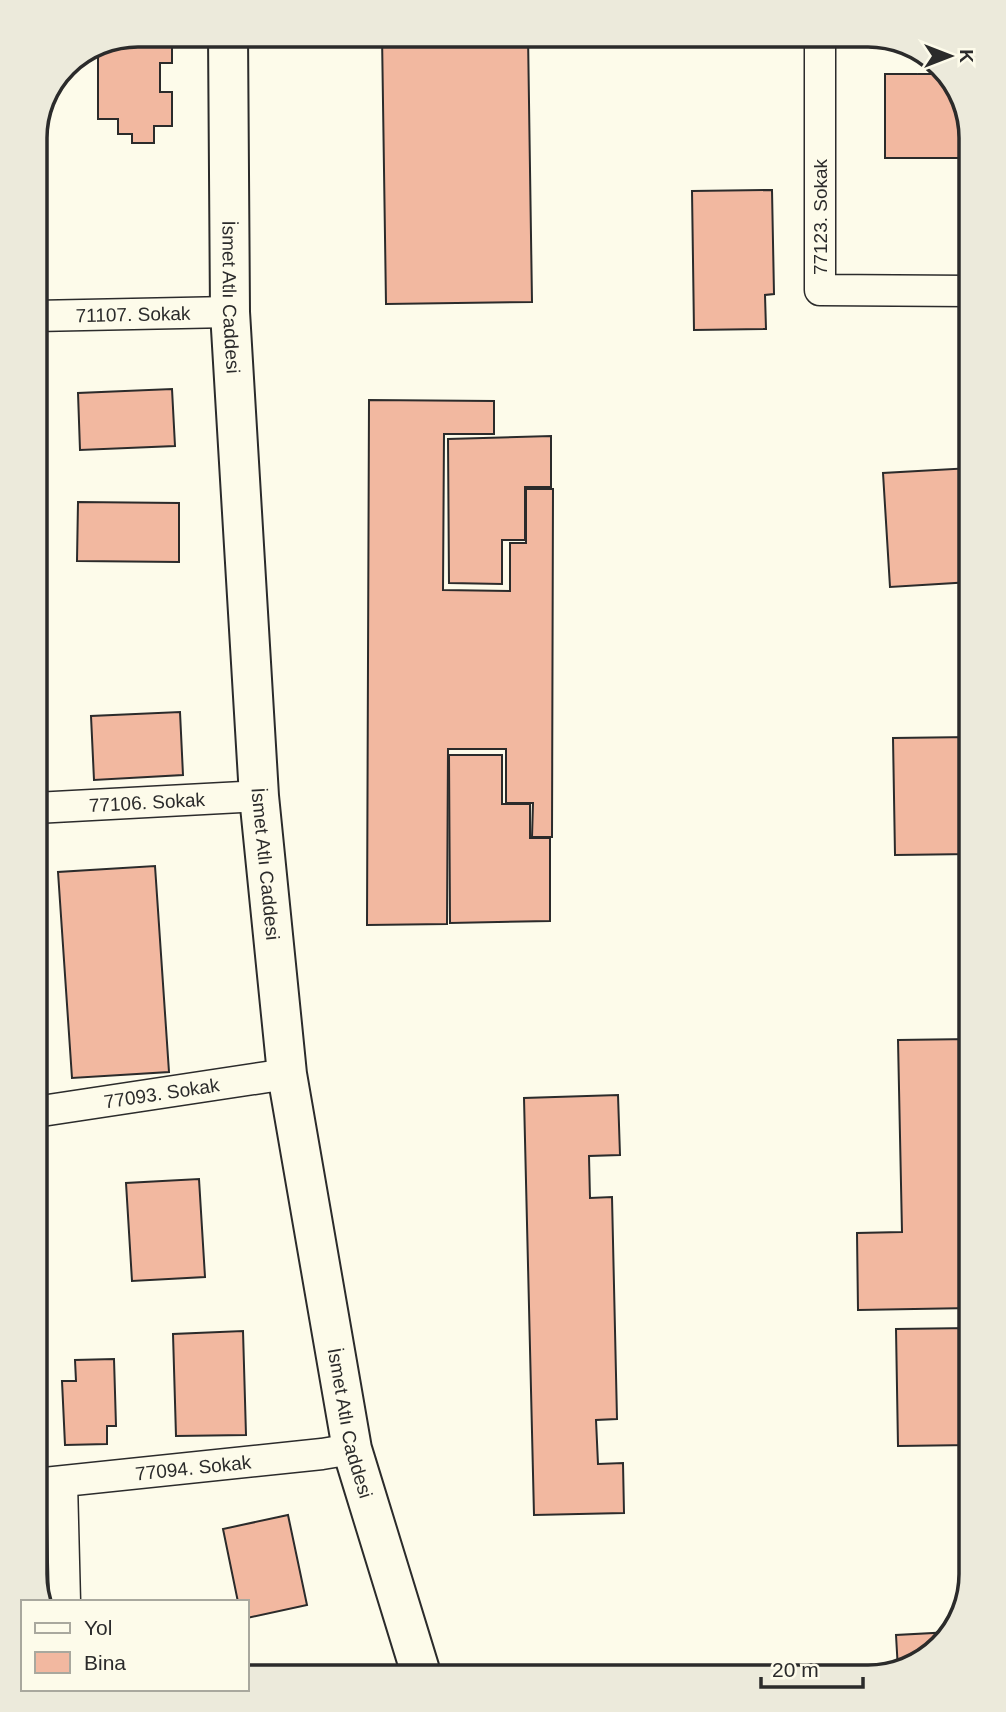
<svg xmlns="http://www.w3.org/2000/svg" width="1006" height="1712" font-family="Helvetica,sans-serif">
  <rect width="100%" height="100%" fill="#fdfbea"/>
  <!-- building -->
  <g fill="#f2b8a0" stroke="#2b2b2b" stroke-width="2">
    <path d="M 138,35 L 172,35 L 172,63 L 160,63 L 160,92 L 172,92 L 172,126 L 154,126 L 154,143 L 132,143 L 132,134 L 118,134 L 118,119 L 98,119 L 98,51 Z"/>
    <path d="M 382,35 L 528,35 L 532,302 L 386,304 Z"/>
    <path d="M 885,74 L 944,74 L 961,93 L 971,138 L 971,158 L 885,158 Z"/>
    <path d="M 772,190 L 774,294 L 765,295 L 766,329 L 694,330 L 692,191 Z"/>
    <path d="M 172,389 L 175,446 L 80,450 L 78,393 Z"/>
    <path d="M 369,400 L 494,401 L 494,434 L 444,434 L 443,590 L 510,591 L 510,543 L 526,543 L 526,489 L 553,489 L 552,837 L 532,837 L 533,803 L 506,803 L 506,749 L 448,749 L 447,924 L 367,925 Z"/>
    <path d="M 551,436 L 551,487 L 525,487 L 525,540 L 502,540 L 502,584 L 449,583 L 448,439 Z"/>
    <path d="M 971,468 L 971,582 L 890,587 L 883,473 Z"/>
    <path d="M 78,502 L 179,503 L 179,562 L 77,561 Z"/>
    <path d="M 180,712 L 183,775 L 94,780 L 91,716 Z"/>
    <path d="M 971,737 L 971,854 L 895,855 L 893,738 Z"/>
    <path d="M 449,755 L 502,755 L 502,804 L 530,804 L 530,838 L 550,838 L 550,921 L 450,923 Z"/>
    <path d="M 155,866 L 169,1072 L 72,1078 L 58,872 Z"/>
    <path d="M 971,1039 L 971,1308 L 858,1310 L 857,1233 L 902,1232 L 898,1040 Z"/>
    <path d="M 618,1095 L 620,1155 L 589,1156 L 590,1198 L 612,1197 L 617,1419 L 596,1420 L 598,1464 L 623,1463 L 624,1513 L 534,1515 L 524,1098 Z"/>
    <path d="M 199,1179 L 205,1277 L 132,1281 L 126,1183 Z"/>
    <path d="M 971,1328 L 971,1445 L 898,1446 L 896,1329 Z"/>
    <path d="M 243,1331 L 246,1435 L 176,1436 L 173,1334 Z"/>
    <path d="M 114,1359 L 116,1426 L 107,1426 L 107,1444 L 65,1445 L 62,1381 L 76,1381 L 75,1360 Z"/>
    <path d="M 288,1515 L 307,1605 L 247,1618 L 247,1602 L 238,1602 L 223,1529 Z"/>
    <path d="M 953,1632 L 913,1667 L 898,1670 L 896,1635 Z"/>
  </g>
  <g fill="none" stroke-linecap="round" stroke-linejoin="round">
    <defs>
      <g id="street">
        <path d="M 820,35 L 820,290 L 971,291"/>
        <path id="s1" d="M 35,316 L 230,312"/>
        <path id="s2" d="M 35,808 L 259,796"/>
        <path id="s3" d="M 35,1112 L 287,1074"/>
        <path d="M 62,1482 L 65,1602"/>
        <path id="s4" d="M 35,1484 L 322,1454 L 352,1449"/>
      </g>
      <g id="secondary">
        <path id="s5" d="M 228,35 L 230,312 L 259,796 L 287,1074 L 352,1449 L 422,1677"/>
      </g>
    </defs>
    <!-- street casing -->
    <use href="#street" stroke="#2b2b2b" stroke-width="33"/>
    <!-- secondary casing -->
    <use href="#secondary" stroke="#2b2b2b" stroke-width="42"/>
    <!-- street -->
    <use href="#street" stroke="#fdfbea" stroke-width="30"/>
    <!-- secondary -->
    <use href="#secondary" stroke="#fdfbea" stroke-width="38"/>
  </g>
  <g text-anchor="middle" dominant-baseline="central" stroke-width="5" stroke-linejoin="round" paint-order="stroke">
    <!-- street labels -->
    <g font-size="19" fill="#2b2b2b" stroke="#fdfbea">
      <text transform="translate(820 217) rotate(-90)">77123. Sokak</text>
      <text stroke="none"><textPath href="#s5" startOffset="262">İsmet Atlı Caddesi</textPath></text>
      <text stroke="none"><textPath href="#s1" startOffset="98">71107. Sokak</textPath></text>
      <text stroke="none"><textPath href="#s2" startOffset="112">77106. Sokak</textPath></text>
      <text stroke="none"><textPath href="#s5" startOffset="830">İsmet Atlı Caddesi</textPath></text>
      <text stroke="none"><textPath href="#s3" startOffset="128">77093. Sokak</textPath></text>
      <text stroke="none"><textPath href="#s5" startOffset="1396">İsmet Atlı Caddesi</textPath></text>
      <text stroke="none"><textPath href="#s4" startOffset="159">77094. Sokak</textPath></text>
    </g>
  </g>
  <!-- crop -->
  <path d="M0 0H1006V1712H0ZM138 47H868A91 91 0 0 1 959 138V1574A91 91 0 0 1 868 1665H138A91 91 0 0 1 47 1574V138A91 91 0 0 1 138 47Z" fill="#eceadb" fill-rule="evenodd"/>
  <path fill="none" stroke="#2b2b2b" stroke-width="3.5" d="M138 47H868A91 91 0 0 1 959 138V1574A91 91 0 0 1 868 1665H138A91 91 0 0 1 47 1574V138A91 91 0 0 1 138 47Z"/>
  <!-- legend -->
  <rect x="21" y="1600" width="228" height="91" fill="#fdfbea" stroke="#a9a89e" stroke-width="2"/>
  <rect x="35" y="1623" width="35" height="10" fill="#fdfbea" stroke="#a9a89e" stroke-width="2"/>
  <text x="84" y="1635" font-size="21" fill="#2b2b2b">Yol</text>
  <rect x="35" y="1652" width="35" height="21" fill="#f2b8a0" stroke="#a9a89e" stroke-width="2"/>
  <text x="84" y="1670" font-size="21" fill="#2b2b2b">Bina</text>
  <!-- north arrow -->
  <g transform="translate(950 56) rotate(90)" stroke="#fdfbea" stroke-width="5" paint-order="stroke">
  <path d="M0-5L12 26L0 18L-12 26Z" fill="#2b2b2b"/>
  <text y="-10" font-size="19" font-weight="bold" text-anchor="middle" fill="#2b2b2b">K</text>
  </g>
  <!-- scale -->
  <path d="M761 1677v10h102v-10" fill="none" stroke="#2b2b2b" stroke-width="3.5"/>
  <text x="772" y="1677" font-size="21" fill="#2b2b2b" stroke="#fdfbea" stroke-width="5" paint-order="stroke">20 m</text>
</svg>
